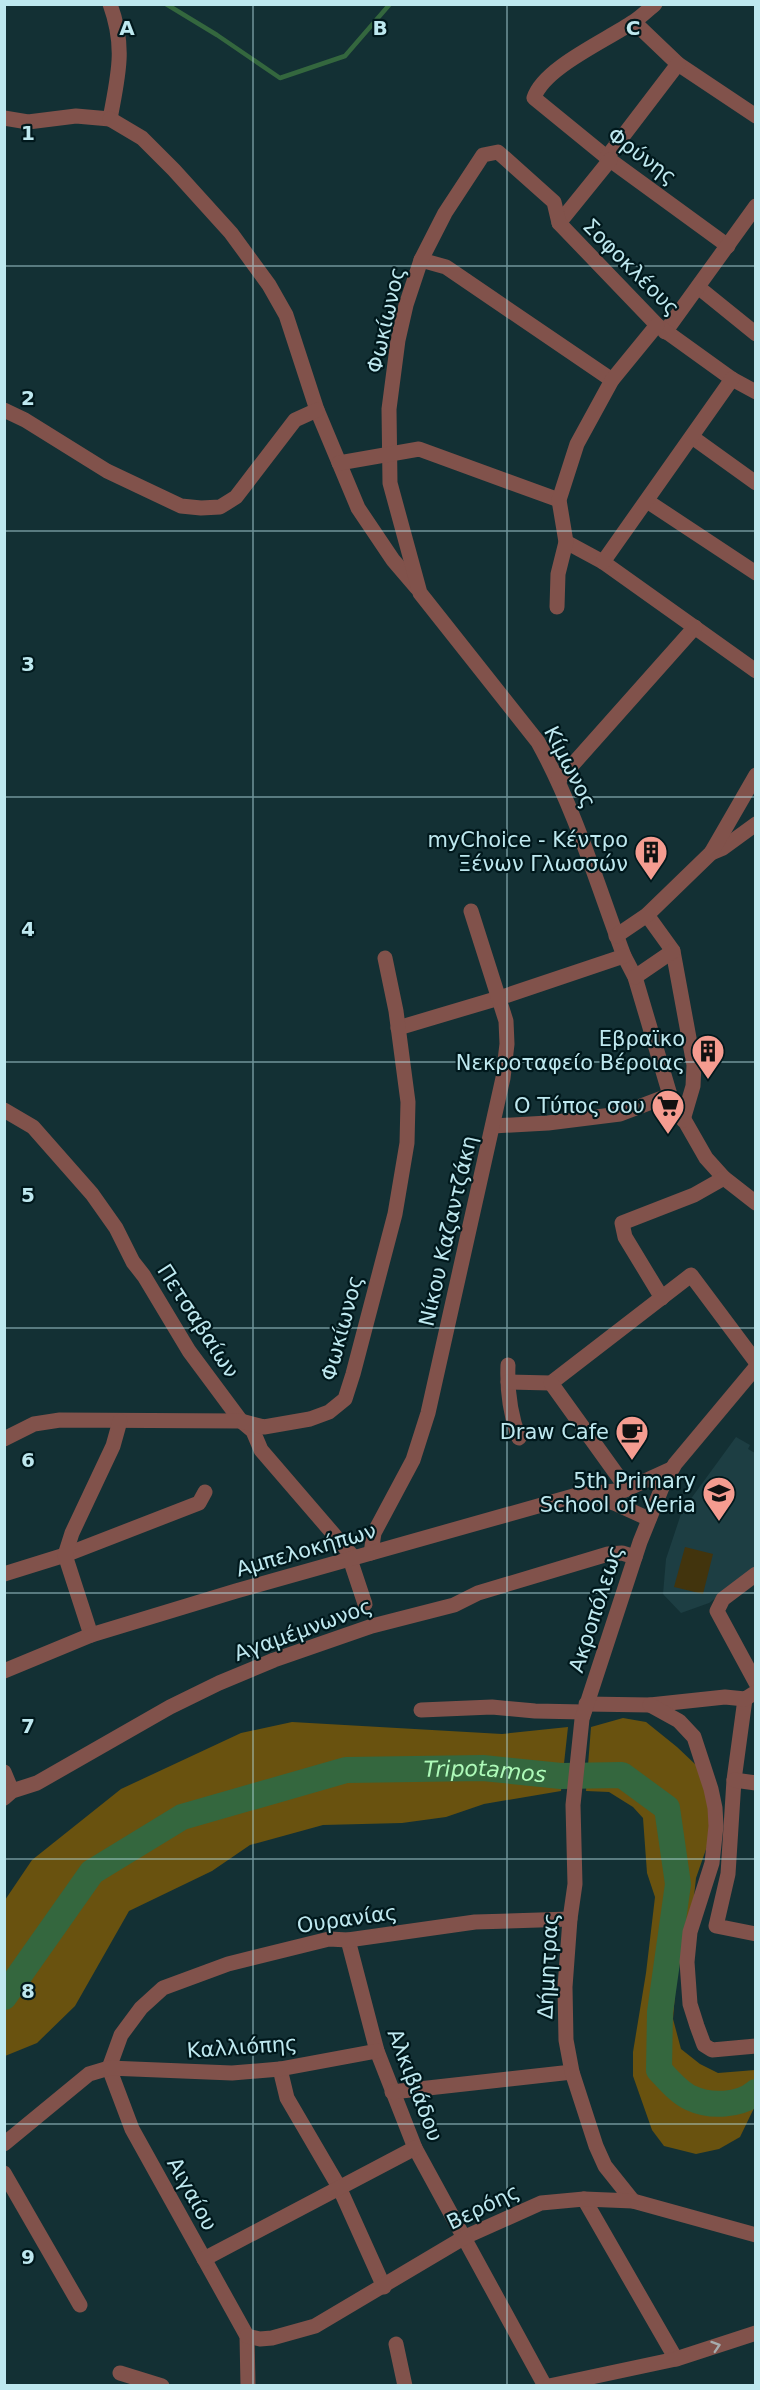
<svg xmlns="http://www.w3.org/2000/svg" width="760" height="2390" font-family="'DejaVu Sans',sans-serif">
  <rect width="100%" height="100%" fill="#133034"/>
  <!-- built -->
  <path fill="#1d3e43" d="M 736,1437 L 750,1445 L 748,1449 L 755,1453 L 755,1569 L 709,1603 L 681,1613 L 663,1594 L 666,1559 L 682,1511 Z"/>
  <!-- green -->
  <path fill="#42340d" d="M 685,1547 L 713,1554 L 703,1594 L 674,1587 Z"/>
  <!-- forest -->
  <g fill="#69520f">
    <path d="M 623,1718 L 646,1722 L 677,1747 L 696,1765 L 707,1791 L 712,1832 L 696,1878 L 692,1915 L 683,1936 L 678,1957 L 673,2019 L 681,2049 L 700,2064 L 718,2073 L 755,2070 L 755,2106 L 740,2137 L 719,2149 L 696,2154 L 664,2146 L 652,2130 L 633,2076 L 633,2052 L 646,1973 L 655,1897 L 647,1873 L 643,1818 L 633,1807 L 609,1792 L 586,1791 L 591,1727 Z"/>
    <path d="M 292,1722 L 502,1734 L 568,1727 L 561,1791 L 484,1804 L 446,1817 L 402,1823 L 323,1825 L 250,1845 L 212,1871 L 129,1911 L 75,2006 L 37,2043 L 5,2056 L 5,1900 L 32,1860 L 121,1789 L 241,1733 Z"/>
  </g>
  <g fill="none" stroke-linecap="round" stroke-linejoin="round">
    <!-- stream -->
    <path stroke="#34673e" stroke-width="4.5" d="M 166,4 L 217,35 L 280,78 L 345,56 L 390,4"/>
    <!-- river -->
    <path stroke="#34673e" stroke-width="26" id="s1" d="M 4,1997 L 92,1872 L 182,1817 L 346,1770 L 483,1768 L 561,1776 L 622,1775 L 667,1808 L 678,1884 L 660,2012 L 659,2070 C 668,2079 679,2093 691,2098 C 710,2107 740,2106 756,2092"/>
    <!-- minor -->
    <g stroke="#81524b" stroke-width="15">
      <path d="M 655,4 C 648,10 641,17 633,22 C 607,40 543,68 534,98 L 610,160 L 728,246"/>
      <path d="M 634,22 L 678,64 L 756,116"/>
      <path d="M 4,118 L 28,122 L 76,116 L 110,119 C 118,75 126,48 110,4"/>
      <path d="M 110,119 L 142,138 L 174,170 L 231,233 L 269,285 L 286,315 L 317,410 L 358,508 L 393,560 L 417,588"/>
      <path d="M 607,157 L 678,64"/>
      <path d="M 559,223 L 610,160"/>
      <path d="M 421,260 L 446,267 L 612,380"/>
      <path d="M 698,287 L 756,334"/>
      <path d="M 665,332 L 756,206"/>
      <path d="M 756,392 L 732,379 L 657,325 L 559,223 L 554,202 L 498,152 L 483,155 L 445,213 L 421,260 L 406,305 L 398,340 L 389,409 L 390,483 L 420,593 L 538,742 C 575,809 597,884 624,956 L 635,977 L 670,1095 L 706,1158 L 724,1178 L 756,1203"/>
      <path d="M 4,410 L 25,420 L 107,471 L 181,506 L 201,508 L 220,507 L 236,497 L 295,420 L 317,410"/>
      <path d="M 692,437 L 756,483"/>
      <path d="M 339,463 L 419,449 L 559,500"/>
      <path d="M 647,501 L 756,573"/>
      <path d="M 566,542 L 603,562 L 756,671"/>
      <path d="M 603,562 L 732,379"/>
      <path d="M 557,607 L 558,574 L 566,542 L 559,500 L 577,444 L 612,380 L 657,325"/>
      <path d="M 558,781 L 695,627"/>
      <path d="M 711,853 L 723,848 L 756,824"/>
      <path d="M 647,915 L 673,951 L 694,1065 L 693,1086 L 683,1120"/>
      <path d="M 616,936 L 647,915 L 711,853 L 756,775"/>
      <path d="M 635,977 L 673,951"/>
      <path d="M 398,1028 L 499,998 L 624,956"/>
      <path d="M 4,1110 L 33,1127 L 92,1194 L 116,1228 L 133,1262 L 144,1276 L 189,1351 L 241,1421 L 253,1431 L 261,1450 L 354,1558"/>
      <path d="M 493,1126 L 548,1123 L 620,1114 L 670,1095"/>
      <path d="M 662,1298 L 625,1237 L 622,1223 L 694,1195 L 724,1178"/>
      <path d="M 508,1365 C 507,1390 510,1414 519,1438"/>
      <path d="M 508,1382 L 551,1383 L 691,1275 L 756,1362"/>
      <path d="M 551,1383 L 620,1479 L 625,1490"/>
      <path d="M 4,1439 L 34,1424 L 60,1420 L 241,1421 L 264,1427 L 310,1419 L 329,1412 L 345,1399 L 353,1374 L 395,1214 L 407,1143 L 408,1102 L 396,1011 L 385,958"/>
      <path d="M 592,1496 L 614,1503 L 649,1519"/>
      <path d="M 371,1553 L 374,1533 L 413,1460 L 428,1413 L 503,1078 L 507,1044 L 506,1021 L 471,911"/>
      <path d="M 350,1559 L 365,1604"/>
      <path d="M 4,1574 L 65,1555 L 199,1503 L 205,1492"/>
      <path d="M 756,1574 L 723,1599 L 717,1611 L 756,1683"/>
      <path d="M 91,1635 L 65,1555 L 72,1533 L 113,1446 L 120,1421"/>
      <path d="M 4,1671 L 91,1635 L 236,1591 L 577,1495 L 625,1490 L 671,1469"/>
      <path d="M 745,1699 L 734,1780 L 728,1874 L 716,1926 L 756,1934"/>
      <path d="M 586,1704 L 650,1705 L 725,1697 L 745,1699 L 756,1692"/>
      <path d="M 650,1705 L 679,1721 L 694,1737 L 711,1789 L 715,1808 L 716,1826 L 712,1863 L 690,1932 L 687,1962 L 690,2004 L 697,2026 L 704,2045 L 712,2050 L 756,2046"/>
      <path d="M 421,1710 L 492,1707 L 535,1711 L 584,1712"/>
      <path d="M 4,1772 L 12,1791"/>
      <path d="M 734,1780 L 756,1783"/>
      <path d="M 4,1798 L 12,1791 L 37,1783 L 170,1707 L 219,1683 L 274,1660 L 372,1626 L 454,1605 L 478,1593 L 608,1554 L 622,1553 L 635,1557"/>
      <path d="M 348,1940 L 377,2051 L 415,2148 L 545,2386"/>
      <path d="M 109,2068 L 121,2035 L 141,2008 L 163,1988 L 228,1964 L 329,1939 L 348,1940 L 475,1922 L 570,1919"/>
      <path d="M 109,2068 L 132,2129 L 247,2336 L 248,2386"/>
      <path d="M 280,2069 L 287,2098 L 339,2187 L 384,2287"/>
      <path d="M 392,2092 L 572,2072"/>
      <path d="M 4,2144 L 89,2074 L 109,2068 L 232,2073 L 280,2069 L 377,2051"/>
      <path d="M 4,2173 L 80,2305"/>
      <path d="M 584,2199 L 676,2359"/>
      <path d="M 633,2201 L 605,2166 L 596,2146 L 572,2072 L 566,2040 L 565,1987 L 570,1919 L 575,1884 L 573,1805 L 582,1719 L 640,1542 L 663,1485 L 675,1464 L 756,1367"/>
      <path d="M 204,2259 L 415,2148"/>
      <path d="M 247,2336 L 260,2339 L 272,2338 L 315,2326 L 465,2237 L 541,2203 L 584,2199 L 633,2201 L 756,2235"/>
      <path d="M 396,2344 L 405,2386"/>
      <path d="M 120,2373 L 162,2386"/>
      <path d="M 549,2386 L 676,2359 L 756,2333"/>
    </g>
  </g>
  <!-- one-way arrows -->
  <defs><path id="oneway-chevron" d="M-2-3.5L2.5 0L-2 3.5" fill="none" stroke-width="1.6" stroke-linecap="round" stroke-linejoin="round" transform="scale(1.5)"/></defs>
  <use stroke="#a6acad" href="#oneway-chevron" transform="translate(716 2346) rotate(-18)"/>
  <!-- grid -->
  <path fill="none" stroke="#bee8ef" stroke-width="1.5" stroke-opacity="0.55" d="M 253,4 L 253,2386M 507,4 L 507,2386M 4,266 L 756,266M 4,531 L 756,531M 4,797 L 756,797M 4,1062 L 756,1062M 4,1328 L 756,1328M 4,1593 L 756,1593M 4,1859 L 756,1859M 4,2124 L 756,2124"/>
  <!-- icons -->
  <defs>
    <symbol id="building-pin" viewBox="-11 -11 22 30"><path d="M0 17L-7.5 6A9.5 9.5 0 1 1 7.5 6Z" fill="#f59c90" stroke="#00181c"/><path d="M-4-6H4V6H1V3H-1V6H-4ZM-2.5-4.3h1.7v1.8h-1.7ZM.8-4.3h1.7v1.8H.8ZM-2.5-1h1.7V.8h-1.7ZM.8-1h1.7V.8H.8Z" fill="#111"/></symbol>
    <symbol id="supermarket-pin" viewBox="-11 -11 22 30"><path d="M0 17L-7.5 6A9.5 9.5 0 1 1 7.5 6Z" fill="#f59c90" stroke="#00181c"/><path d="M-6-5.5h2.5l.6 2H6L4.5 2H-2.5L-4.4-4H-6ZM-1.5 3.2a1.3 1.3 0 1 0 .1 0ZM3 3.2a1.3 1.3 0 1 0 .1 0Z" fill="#111"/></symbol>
    <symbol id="cafe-pin" viewBox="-11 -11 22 30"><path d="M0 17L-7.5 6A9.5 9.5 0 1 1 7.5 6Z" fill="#f59c90" stroke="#00181c"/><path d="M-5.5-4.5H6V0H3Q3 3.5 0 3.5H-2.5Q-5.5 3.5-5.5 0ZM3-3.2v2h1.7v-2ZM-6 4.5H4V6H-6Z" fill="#111"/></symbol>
    <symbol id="school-pin" viewBox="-11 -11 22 30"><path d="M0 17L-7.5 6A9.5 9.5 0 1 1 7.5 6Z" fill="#f59c90" stroke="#00181c"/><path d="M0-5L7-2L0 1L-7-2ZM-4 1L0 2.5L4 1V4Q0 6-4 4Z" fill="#111"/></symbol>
  </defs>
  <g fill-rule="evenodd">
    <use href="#building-pin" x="632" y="833" width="38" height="52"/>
    <use href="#building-pin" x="689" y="1032" width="38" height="52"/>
    <use href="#supermarket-pin" x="649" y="1087" width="38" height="52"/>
    <use href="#cafe-pin" x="613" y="1413" width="38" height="52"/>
    <use href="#school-pin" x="700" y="1474" width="38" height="52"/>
  </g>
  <g text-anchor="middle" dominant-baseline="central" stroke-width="4.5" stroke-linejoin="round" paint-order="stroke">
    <!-- street labels -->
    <g font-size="21" fill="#bee8ef" stroke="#00181c">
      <text transform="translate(642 156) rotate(37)">Φρύνης</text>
      <text transform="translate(631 267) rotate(45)">Σοφοκλέους</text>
      <text transform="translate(386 320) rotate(-77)">Φωκίωνος</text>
      <text transform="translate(570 767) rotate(63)">Κίμωνος</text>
      <text transform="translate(448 1231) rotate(-77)">Νίκου Καζαντζάκη</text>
      <text transform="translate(198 1321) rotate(57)">Πετσαβαίων</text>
      <text transform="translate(342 1328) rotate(-75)">Φωκίωνος</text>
      <text transform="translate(306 1550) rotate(-16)">Αμπελοκήπων</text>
      <text transform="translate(596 1609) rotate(-72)">Ακροπόλεως</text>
      <text transform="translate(303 1630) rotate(-20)">Αγαμέμνωνος</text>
      <text transform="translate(347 1919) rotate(-8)">Ουρανίας</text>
      <text transform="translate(548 1966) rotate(-87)">Δήμητρας</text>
      <text transform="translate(242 2047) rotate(-4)">Καλλιόπης</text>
      <text transform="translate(415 2085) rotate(69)">Αλκιβιάδου</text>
      <text transform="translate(192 2194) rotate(61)">Αιγαίου</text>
      <text transform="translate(483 2207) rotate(-26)">Βερόης</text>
    </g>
    <!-- poi labels -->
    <g font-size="21" fill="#bee8ef" stroke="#00181c" text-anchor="end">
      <text x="628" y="840">myChoice - Κέντρο<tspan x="628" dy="24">Ξένων Γλωσσών</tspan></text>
      <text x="685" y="1039">Εβραϊκο<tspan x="685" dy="24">Νεκροταφείο Βέροιας</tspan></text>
      <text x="645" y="1106">Ο Τύπος σου</text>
      <text x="609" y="1432">Draw Cafe</text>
      <text x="696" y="1481">5th Primary<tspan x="696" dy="24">School of Veria</tspan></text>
    </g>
    <!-- water labels -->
    <g font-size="22" font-style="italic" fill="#aefab9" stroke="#00181c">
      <text stroke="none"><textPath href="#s1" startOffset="568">Tripotamos</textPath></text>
    </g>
  </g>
  <g font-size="20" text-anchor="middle" font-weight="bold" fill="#bee8ef" stroke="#00181c" stroke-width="4.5" stroke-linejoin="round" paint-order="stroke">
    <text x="127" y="35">A</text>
    <text x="380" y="35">B</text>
    <text x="633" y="35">C</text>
    <text x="28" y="140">1</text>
    <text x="28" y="405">2</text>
    <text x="28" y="671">3</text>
    <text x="28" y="936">4</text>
    <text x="28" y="1202">5</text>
    <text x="28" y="1467">6</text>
    <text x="28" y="1733">7</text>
    <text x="28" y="1998">8</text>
    <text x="28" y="2264">9</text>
  </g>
  <!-- border -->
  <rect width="760" height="2390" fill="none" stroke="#bee8ef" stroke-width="12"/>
</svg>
